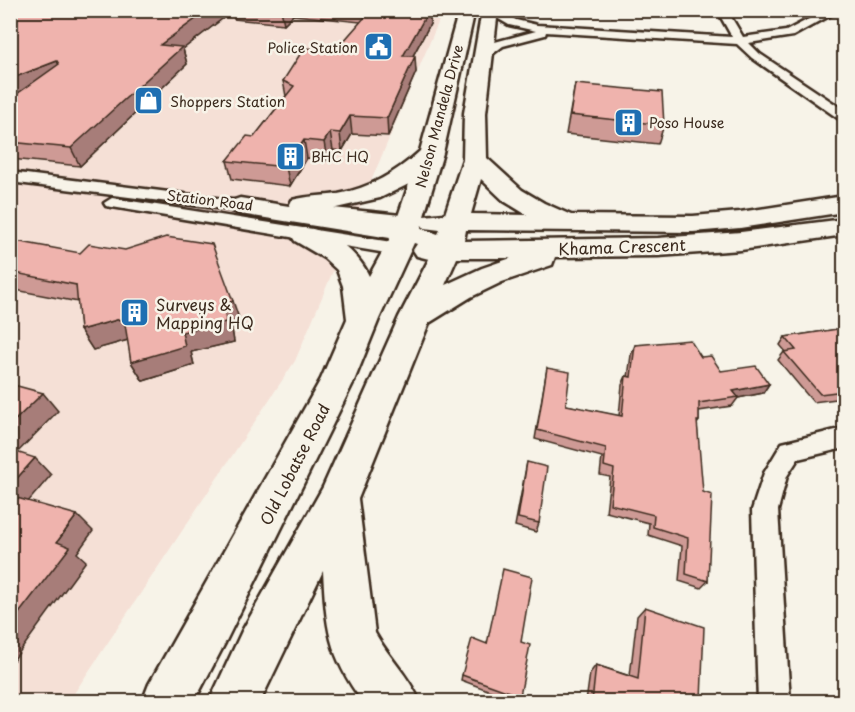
<svg xmlns="http://www.w3.org/2000/svg" width="855" height="712" font-family="'Playpen Sans',sans-serif">
  <rect width="100%" height="100%" fill="#f7f3e8"/>
  <filter id="ink" filterUnits="userSpaceOnUse"><feTurbulence type="fractalNoise" baseFrequency=".0167" numOctaves="2"/><feDisplacementMap in="SourceGraphic" scale="12" xChannelSelector="R" yChannelSelector="G"/><feConvolveMatrix kernelMatrix="1 2 1 2 8 2 1 2 1" color-interpolation-filters="sRGB"/></filter>
  <g filter="url(#ink)">
    <!-- built -->
    <path fill="#f5e0d6" d="M 10,11 L 443,11 L 295,361 L 69,701 L 11,701 Z"/>
    <g fill="none" stroke-linecap="round" stroke-linejoin="round">
      <defs>
        <g id="street">
          <path d="M 497,10 L 516,20 L 537,25 L 732,37 L 717,10 L 727,10 L 743,37 L 786,31 L 826,10 L 840,10 L 793,36 L 749,43 L 760,54 L 844,110 L 844,120 L 839,119 L 752,58 L 737,44 L 546,32 L 545,35 L 503,46 L 486,59 L 478,59 L 478,55 L 495,42 L 536,31 L 509,25 L 485,11 Z"/>
          <path d="M 10,172 L 240,201 L 257,201 L 265,206 L 257,211 L 240,211 L 10,182 Z"/>
          <path d="M 112,198 L 398,243 L 404,245 L 407,249 L 404,253 L 398,255 L 106,206 L 104,203 Z"/>
          <path d="M 324,207 L 410,216 L 418,221 L 410,226 L 318,216 L 316,212 L 318,208 Z"/>
          <path d="M 844,428 L 844,448 L 798,459 L 787,476 L 778,510 L 790,702 L 758,702 L 752,510 L 764,473 L 782,443 Z"/>
        </g>
        <path id="primary" d="M 459,10 L 475,10 L 443,153 L 424,216 L 445,214 L 463,159 L 464,113 L 482,10 L 498,10 L 486,113 L 487,158 L 522,190 L 544,203 L 571,215 L 693,216 L 740,212 L 844,196 L 844,212 L 740,228 L 693,232 L 466,230 L 464,241 L 658,238 L 741,232 L 844,219 L 844,235 L 741,250 L 658,256 L 555,257 L 552,265 L 502,282 L 471,297 L 429,323 L 358,499 L 375,633 C 389,658 409,676 420,702 L 363,702 C 328,655 326,626 323,571 L 260,702 L 209,702 L 242,631 L 323,487 L 399,317 L 429,259 L 417,256 L 413,250 L 417,244 L 414,243 L 379,319 L 354,381 L 225,643 L 194,702 L 142,702 L 149,684 L 321,379 L 347,319 L 343,286 L 337,270 L 324,258 L 295,241 L 291,235 L 295,229 C 323,222 359,253 369,276 L 390,238 L 240,214 L 231,211 L 227,206 L 231,201 L 240,198 L 289,206 L 292,200 C 307,196 323,196 338,194 C 370,188 397,172 420,151 ZM 481,179 L 504,201 L 527,215 L 471,214 ZM 409,184 L 396,222 L 323,211 L 380,198 ZM 422,225 L 424,228 L 440,230 L 438,234 L 421,228 ZM 457,258 L 511,258 L 482,268 L 445,285 Z"/>
      </defs>
      <!-- street casing -->
      <use href="#street" stroke="#3b2a1e" stroke-width="5"/>
      <!-- primary casing -->
      <use href="#primary" stroke="#3b2a1e" stroke-width="5"/>
      <!-- street -->
      <use href="#street" fill="#f7f3e8" fill-rule="evenodd"/>
      <!-- primary -->
      <use href="#primary" fill="#f7f3e8" fill-rule="evenodd"/>
    </g>
    <!-- wall -->
    <g fill="#ce9a95" stroke="#3b2a1e" stroke-width="1.5">
      <path d="M 10,10 L 225,10 L 226,16 L 183,49 L 187,64 L 80,166 L 11,159 L 10,158 Z"/>
      <path d="M 232,10 L 430,10 L 430,24 L 413,56 L 416,72 L 388,136 L 352,134 L 342,151 L 333,150 L 327,160 L 307,158 L 290,186 L 232,179 L 227,161 L 254,137 L 286,96 L 283,81 L 336,50 L 361,22 L 293,15 L 284,24 L 234,19 Z"/>
      <path d="M 617,10 L 656,10 L 656,13 Z"/>
      <path d="M 575,84 L 664,125 L 658,144 L 566,134 Z"/>
      <path d="M 10,240 L 240,321 L 231,323 L 234,342 L 191,352 L 194,365 L 143,381 L 131,362 L 128,340 L 93,350 L 80,330 L 78,302 L 10,289 Z"/>
      <path d="M 844,328 L 844,398 L 813,402 L 778,360 L 784,352 L 786,352 L 780,345 L 785,337 Z"/>
      <path d="M 635,345 L 701,357 L 721,371 L 769,384 L 763,393 L 738,398 L 732,406 L 699,411 L 699,421 L 697,424 L 708,581 L 701,588 L 679,581 L 682,546 L 648,535 L 649,523 L 606,512 L 610,477 L 600,475 L 602,457 L 535,439 L 547,368 L 566,405 L 619,416 L 622,385 L 626,376 L 628,377 L 631,355 Z"/>
      <path d="M 527,462 L 539,523 L 536,532 L 515,526 Z"/>
      <path d="M 645,607 L 701,700 L 705,702 L 586,702 L 590,673 L 596,665 L 630,676 L 637,616 Z"/>
      <path d="M 487,643 L 520,696 L 517,701 L 461,680 L 462,675 Z"/>
    </g>
    <!-- shaded-wall -->
    <g fill="#a77d79" stroke="#3b2a1e" stroke-width="1.5">
      <path d="M 208,10 L 225,10 L 226,16 L 183,49 L 187,64 L 80,166 L 71,148 L 160,45 Z"/>
      <path d="M 281,10 L 292,10 L 293,15 L 284,24 Z"/>
      <path d="M 429,10 L 430,10 L 430,24 L 404,72 L 403,56 Z"/>
      <path d="M 415,56 L 416,72 L 388,136 L 387,118 Z"/>
      <path d="M 57,61 L 65,78 L 10,101 L 10,79 Z"/>
      <path d="M 350,116 L 352,134 L 342,151 L 340,133 Z"/>
      <path d="M 330,132 L 333,150 L 327,160 L 324,142 Z"/>
      <path d="M 304,140 L 307,158 L 290,186 L 286,167 Z"/>
      <path d="M 233,301 L 240,321 L 231,323 L 234,342 L 191,352 L 194,365 L 143,381 L 131,362 L 182,332 L 224,304 Z"/>
      <path d="M 124,318 L 135,338 L 93,350 L 80,330 Z"/>
      <path d="M 769,384 L 763,393 L 738,398 L 733,391 Z"/>
      <path d="M 43,393 L 58,411 L 10,460 L 10,425 Z"/>
      <path d="M 35,458 L 51,475 L 21,510 L 10,500 L 10,486 Z"/>
      <path d="M 77,515 L 93,531 L 77,553 L 86,561 L 10,665 L 10,625 L 57,542 Z"/>
    </g>
    <!-- building -->
    <g fill="#efb3ad" stroke="#3b2a1e" stroke-width="1.5">
      <path d="M 10,10 L 208,10 L 160,45 L 182,47 L 71,148 L 10,142 L 10,99 L 59,64 L 57,61 L 10,79 Z"/>
      <path d="M 371,10 L 429,10 L 403,56 L 415,56 L 387,118 L 350,116 L 340,133 L 330,132 L 324,142 L 304,140 L 286,167 L 227,161 L 247,136 L 254,137 L 294,86 L 283,81 L 304,48 L 336,50 Z"/>
      <path d="M 575,84 L 662,92 L 664,125 L 570,115 Z"/>
      <path d="M 166,237 L 212,244 L 233,301 L 224,304 L 226,322 L 182,332 L 185,346 L 131,362 L 124,318 L 80,330 L 76,285 L 10,272 L 10,240 L 80,253 L 89,244 L 125,250 Z"/>
      <path d="M 844,328 L 844,391 L 820,394 L 784,352 L 796,350 L 785,337 Z"/>
      <path d="M 690,340 L 701,357 L 711,356 L 721,371 L 756,366 L 769,384 L 733,391 L 738,397 L 699,403 L 699,421 L 697,421 L 703,492 L 712,495 L 708,581 L 686,574 L 688,538 L 653,527 L 654,515 L 610,504 L 614,469 L 604,466 L 606,448 L 537,430 L 547,368 L 570,372 L 566,405 L 622,416 L 626,376 L 631,377 L 635,345 Z"/>
      <path d="M 10,384 L 43,393 L 10,425 Z"/>
      <path d="M 10,450 L 35,458 L 10,486 Z"/>
      <path d="M 527,462 L 547,467 L 539,523 L 518,518 Z"/>
      <path d="M 10,496 L 77,515 L 57,542 L 70,547 L 10,625 Z"/>
      <path d="M 503,569 L 532,577 L 521,642 L 530,645 L 520,696 L 462,675 L 472,638 L 487,644 Z"/>
      <path d="M 645,607 L 704,627 L 701,700 L 705,702 L 592,702 L 596,665 L 638,679 Z"/>
    </g>
  </g>
  <!-- icons -->
  <defs>
    <symbol id="civic-square" viewBox="-11 -11 22 22"><rect x="-9" y="-9" width="18" height="18" rx="4" fill="#1f6fb2" stroke="#f7f3e8"/><path d="M-.6-6.5H3V-4.5H.6V-3L4-1V1h2V6H-6V1h2V-1L-.6-3ZM-1.2 2.5V6h2.4V2.5Z" fill="#fff"/></symbol>
    <symbol id="shop-square" viewBox="-11 -11 22 22"><rect x="-9" y="-9" width="18" height="18" rx="4" fill="#1f6fb2" stroke="#f7f3e8"/><path d="M-5-2.5h2.3a2.7 3.5 0 0 1 5.4 0H5L5.5 6h-11ZM-1.5-2.5h3a1.5 2.3 0 0 0-3 0Z" fill="#fff"/></symbol>
    <symbol id="building-square" viewBox="-11 -11 22 22"><rect x="-9" y="-9" width="18" height="18" rx="4" fill="#1f6fb2" stroke="#f7f3e8"/><path d="M-4-6H4V6H1V3H-1V6H-4ZM-2.5-4.3h1.7v1.8h-1.7ZM.8-4.3h1.7v1.8H.8ZM-2.5-1h1.7V.8h-1.7ZM.8-1h1.7V.8H.8Z" fill="#fff"/></symbol>
  </defs>
  <g fill-rule="evenodd">
    <use href="#civic-square" x="362" y="30" width="33" height="33"/>
    <use href="#shop-square" x="132" y="84" width="33" height="33"/>
    <use href="#building-square" x="612" y="106" width="33" height="33"/>
    <use href="#building-square" x="274" y="140" width="33" height="33"/>
    <use href="#building-square" x="118" y="296" width="33" height="33"/>
  </g>
  <g text-anchor="middle" dominant-baseline="central" stroke-width="5" stroke-linejoin="round" paint-order="stroke">
    <!-- far-poi labels -->
    <g font-size="14" fill="#3b2a1e" stroke="#f7f3e8" text-anchor="start">
      <text x="358" y="47" text-anchor="end">Police Station</text>
      <text x="170" y="101">Shoppers Station</text>
      <text x="649" y="122">Poso House</text>
      <text x="311" y="156">BHC HQ</text>
    </g>
    <!-- far-street labels -->
    <g font-size="14" fill="#3b2a1e" stroke="#f7f3e8">
      <text transform="translate(439 116) rotate(-75)">Nelson Mandela Drive</text>
      <text transform="translate(210 200) rotate(7)">Station Road</text>
    </g>
    <!-- street labels -->
    <g font-size="16" fill="#3b2a1e" stroke="#f7f3e8">
      <text transform="translate(622 246) rotate(-2)">Khama Crescent</text>
      <text transform="translate(294 464) rotate(-63)">Old Lobatse Road</text>
    </g>
    <!-- poi labels -->
    <g font-size="16" fill="#3b2a1e" stroke="#f7f3e8" text-anchor="start">
      <text x="156" y="304">Surveys &amp;<tspan x="156" dy="18">Mapping HQ</tspan></text>
    </g>
  </g>
  <!-- margin -->
  <rect width="855" height="712" fill="none" stroke="#f7f3e8" stroke-width="36"/>
  <rect x="18" y="18" width="819" height="676" fill="none" stroke="#3b2a1e" stroke-width="2" filter="url(#ink)"/>
</svg>
